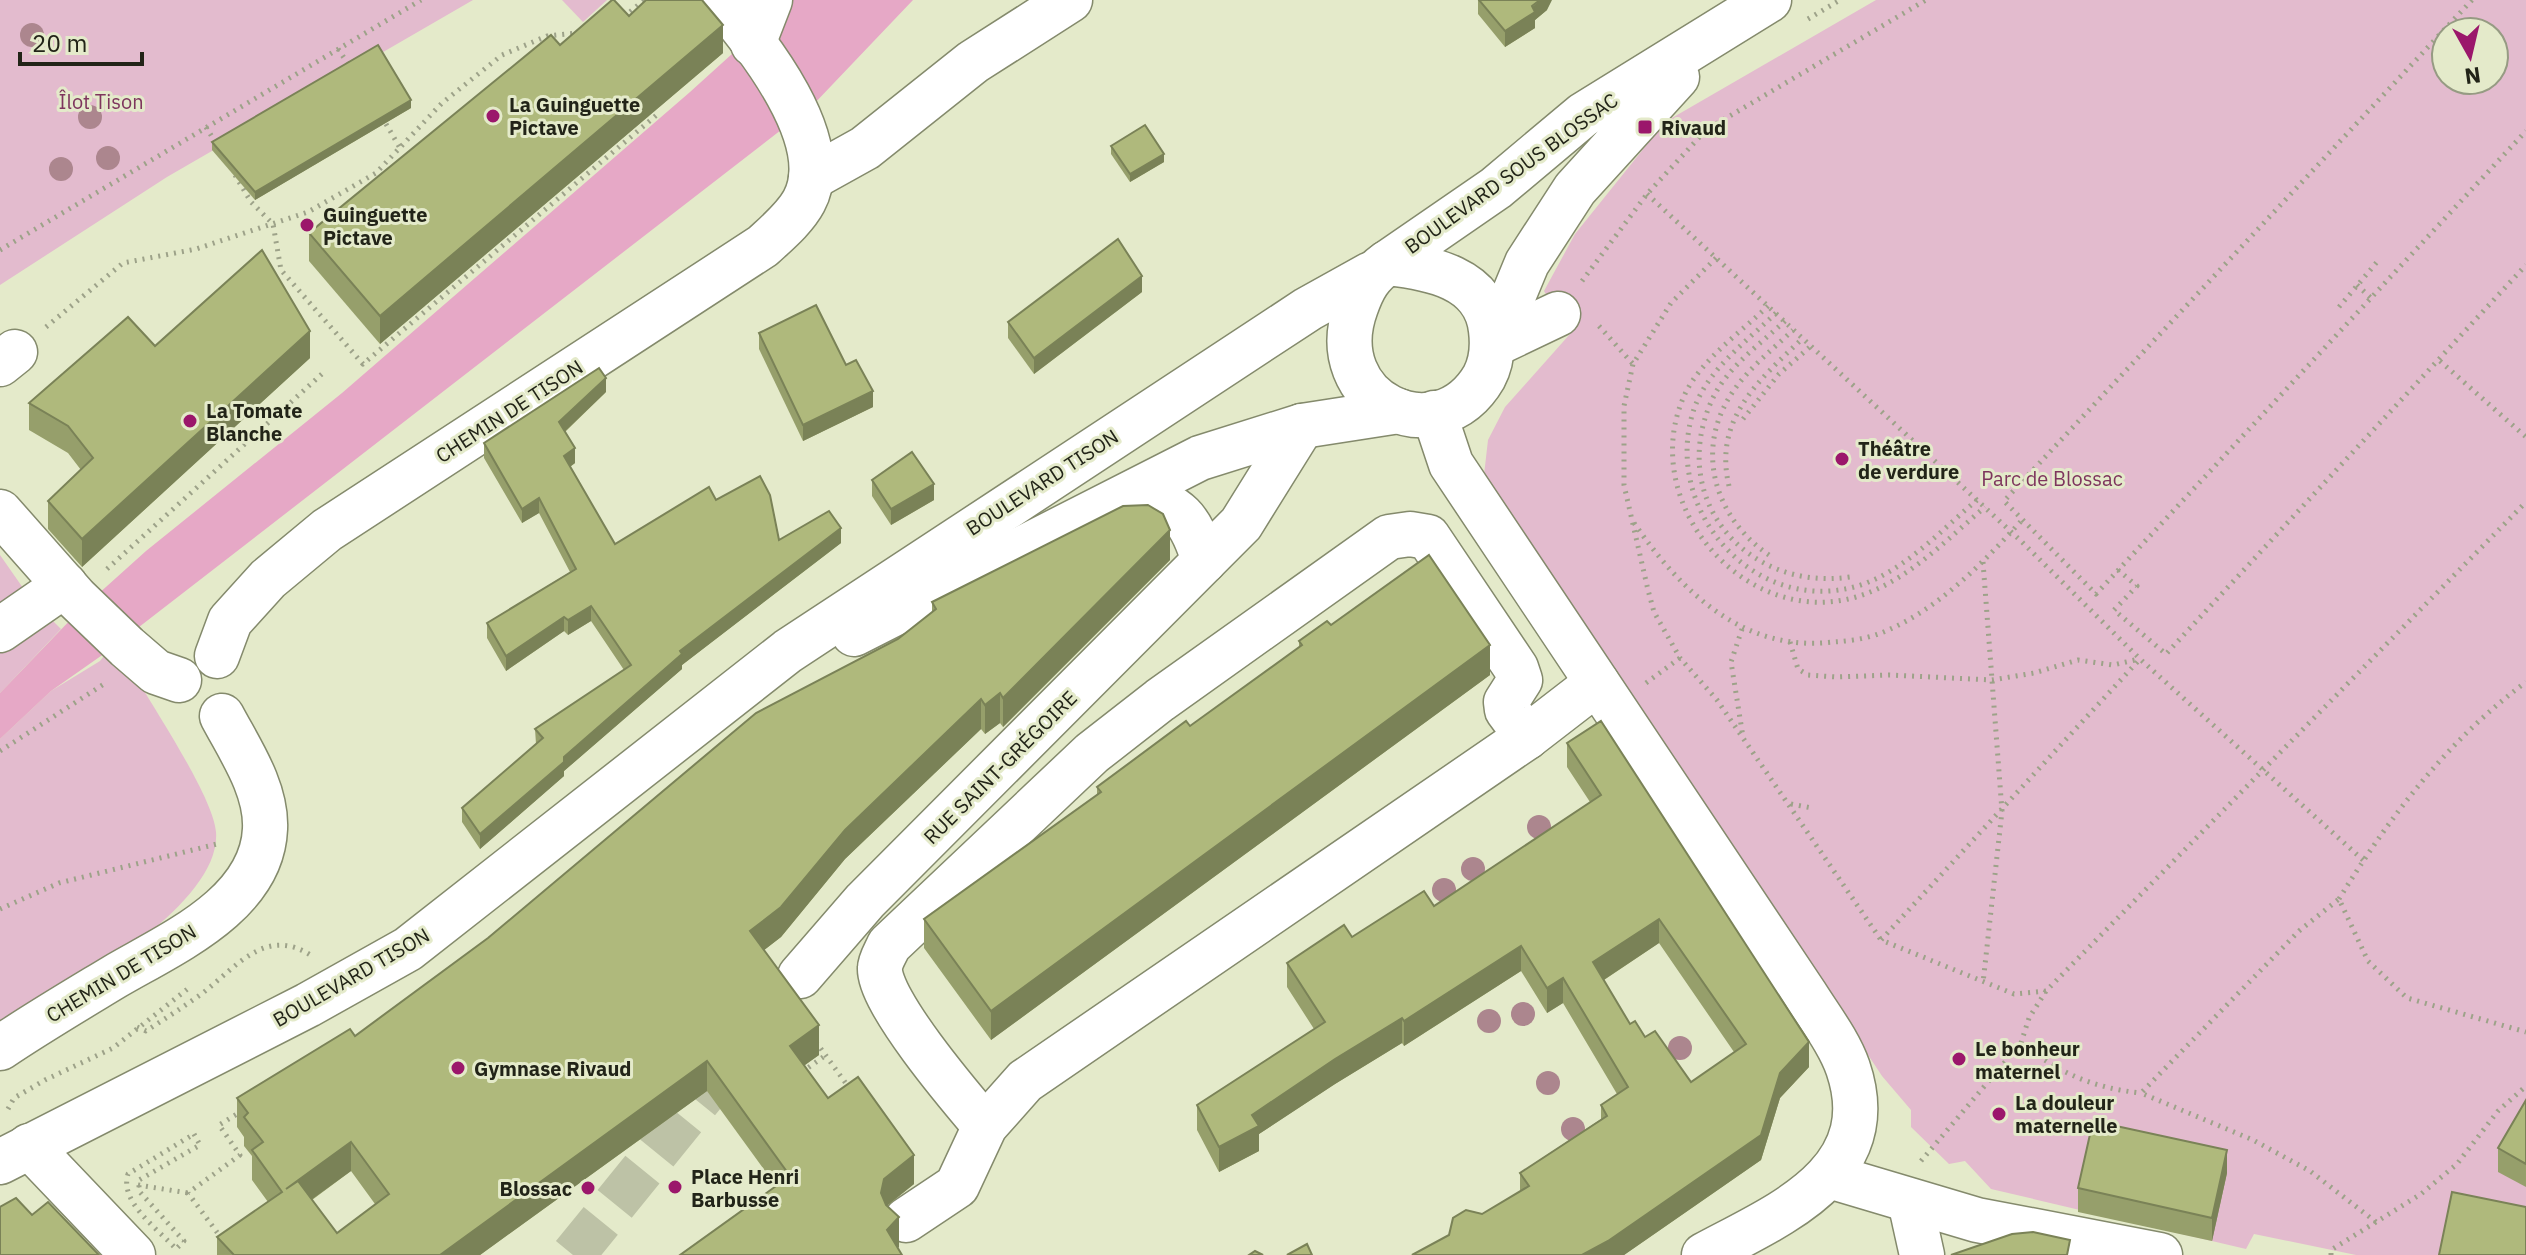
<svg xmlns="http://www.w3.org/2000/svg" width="2526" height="1255" font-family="'IBM Plex Sans',sans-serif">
  <rect width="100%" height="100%" fill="#e4eaca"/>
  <!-- green -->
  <g fill="#e3bbce" fill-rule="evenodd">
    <path d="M 0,0 L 473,0 L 167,177 L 0,285 Z"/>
    <path d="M 562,0 L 607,0 L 583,22 Z"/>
    <path d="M 1876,0 L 2526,0 L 2526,1239 L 2517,1255 L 2356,1255 L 2254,1234 L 2246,1249 L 1991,1189 L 1965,1161 L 1949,1164 L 1911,1127 L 1911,1110 L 1882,1076 L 1484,475 L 1488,440 L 1505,407 L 1570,334 L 1544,291 L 1575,234 L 1665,122 ZM 2446,32 L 2494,32 L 2494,80 L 2446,80 Z"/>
    <path d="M 0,555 L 30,598 L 61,629 L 0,693 Z"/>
    <path d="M 108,651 L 129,665 C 149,702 213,795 216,832 C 222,908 56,996 0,1031 L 0,739 L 51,691 L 100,661 Z"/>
  </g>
  <!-- water -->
  <path fill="#e6a8c6" d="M 748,0 L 913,0 L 812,106 L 108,651 L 51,691 L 0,739 L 0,693 L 77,613 L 146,551 L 342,393 L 690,92 L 743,44 Z"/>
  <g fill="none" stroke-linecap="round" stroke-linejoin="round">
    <!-- minor-tunnel -->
    <path stroke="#bdc2a6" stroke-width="44" stroke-dasharray="44 22" stroke-linecap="butt" d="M 573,1255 L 743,1046"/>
    <defs>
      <g id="minor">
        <path d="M 753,44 L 770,0"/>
        <path d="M 811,178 L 865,148 L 973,62 L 1070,0"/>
        <path d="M 1493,345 L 1558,314"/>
        <path d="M 0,364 L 15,352"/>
        <path d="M 1434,413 L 1451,464 L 1805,994 C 1820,1018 1839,1042 1848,1068 C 1884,1174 1778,1215 1704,1255"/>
        <path d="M 1137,492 C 1180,508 1190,516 1204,561"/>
        <path d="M 0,512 L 76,598 L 127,647 L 156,672 L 179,680"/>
        <path d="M 0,630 L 65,585"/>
        <path d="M 217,656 L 230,621 L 268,579 L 327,530 L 763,246 C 777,233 795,218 804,201 C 836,141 757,45 720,0"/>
        <path d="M 800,976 L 865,901 L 1241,524 L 1302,426"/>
        <path d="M 0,1048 C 37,1023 76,1000 114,977 C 170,944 262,905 265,829 C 267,789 240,750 222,716"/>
        <path d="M 985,1126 C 962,1099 878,1001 880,968 C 880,961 886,952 889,945 L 1092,753 L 1160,700 L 1389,537 L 1410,534 L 1428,537 L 1516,668 L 1520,680 L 1506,702 L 1507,710 L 1527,737"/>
        <path d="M 29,1146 L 133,1255"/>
        <path d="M 1829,1176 L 1977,1220 L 2160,1255"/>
        <path d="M 1910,1201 L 1922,1255"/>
        <path d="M 906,1220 L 957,1186 L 985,1126 L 1025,1081 L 1527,737 L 1597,683"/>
      </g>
      <g id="major">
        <path d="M 1387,263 C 1430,268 1485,277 1491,330 C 1493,346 1492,362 1484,377 C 1438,456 1321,402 1356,307 C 1363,287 1370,275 1387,263 Z"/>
        <path d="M 1387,263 L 1496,188 L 1583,115 L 1769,0"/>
        <path d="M 1493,345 L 1527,263 L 1575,189 L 1677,77"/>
        <path d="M 854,634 L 1200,458 L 1302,426 L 1399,411"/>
        <path d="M 0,1162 L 308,1005 L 408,949 L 788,651 L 1308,309 L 1371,274"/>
      </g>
    </defs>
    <!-- minor casing -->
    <use href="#minor" stroke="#848a6c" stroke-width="47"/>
    <!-- major casing -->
    <use href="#major" stroke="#848a6c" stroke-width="47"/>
    <!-- path -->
    <g stroke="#9da289" stroke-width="5" stroke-dasharray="2 6" stroke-linecap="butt">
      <path d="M 2472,0 L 2004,501 L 2096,594 L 2526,131"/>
      <path d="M 624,17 L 644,0"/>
      <path d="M 1808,19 L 1840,0"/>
      <path d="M 338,49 L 351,68"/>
      <path d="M 382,117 L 400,148"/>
      <path d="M 206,127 L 217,145"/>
      <path d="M 235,175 L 251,202 L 273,224 L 281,270 L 363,364 L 659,113"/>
      <path d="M 1647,194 L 2021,541 L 2140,659 L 2363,860"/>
      <path d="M 0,250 L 421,0"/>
      <path d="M 1716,258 L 1671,303 L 1633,364 L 1624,406 L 1624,485 L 1648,590 L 1654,612 L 1680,658 L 1717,700 L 1881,940"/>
      <path d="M 1582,281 L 1647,194 L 1706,130 L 1926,0"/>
      <path d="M 2357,285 L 2371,298"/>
      <path d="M 1768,306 C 1741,332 1701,360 1685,394 C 1635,501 1744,630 1856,597 C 1907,582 1946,540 1985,507"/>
      <path d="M 2339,307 L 2377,262"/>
      <path d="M 1776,313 C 1746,342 1708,369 1694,409 C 1661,507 1751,614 1854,587 C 1902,574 1940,531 1977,500"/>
      <path d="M 1785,321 C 1758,346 1726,368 1711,402 C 1668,501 1748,592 1850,577"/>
      <path d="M 1599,326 L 1633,364"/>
      <path d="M 46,327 L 123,263 L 196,249 L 308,212 L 376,173 L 442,103 L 502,55 L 547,36 L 577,33"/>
      <path d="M 2440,361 L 2526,437"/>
      <path d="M 1743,419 L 1779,374 L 1811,346"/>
      <path d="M 1729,486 C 1713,419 1759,380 1803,338"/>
      <path d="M 1634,523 C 1681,591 1743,653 1833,642 C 1848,641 1866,639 1881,633 C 1937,611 1983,563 2023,519"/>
      <path d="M 1769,555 C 1719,521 1696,459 1726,403 C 1742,373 1770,352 1793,330"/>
      <path d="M 1983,562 L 2002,811 L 1983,983"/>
      <path d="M 107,569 L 323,373"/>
      <path d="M 2118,570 L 2137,586 L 2114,610 L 2166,654 L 2526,265"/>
      <path d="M 1742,629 L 1731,662 L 1743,737"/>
      <path d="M 1790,642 L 1798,669 L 1808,675 L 1836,677 L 1890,675 L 1992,680 L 2034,673 L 2078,660 L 2113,665 L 2139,659"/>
      <path d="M 1646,683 L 1680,658"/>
      <path d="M 0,751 L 104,684"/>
      <path d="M 1791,804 L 1812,808"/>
      <path d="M 2339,899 C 2390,816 2448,740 2526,682"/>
      <path d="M 0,909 L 59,883 L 217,844"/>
      <path d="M 2046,991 L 2014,994 L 1881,940 L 2140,659"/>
      <path d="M 137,1027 L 146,1031 C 166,1018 185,1006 204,992 C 238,965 267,926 312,956"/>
      <path d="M 816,1042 L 850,1089"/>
      <path d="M 2021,1043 L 2029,1018 L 2046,991 L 2526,502"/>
      <path d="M 802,1072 L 826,1055"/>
      <path d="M 8,1109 L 14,1098 L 45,1080 L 113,1048 L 190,987"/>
      <path d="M 194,1134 L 200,1145 L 139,1180 L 139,1191 L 184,1241 L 176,1249 C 158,1229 119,1202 128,1174 Z"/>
      <path d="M 1921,1161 L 2021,1043 C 2059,1073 2093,1088 2141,1093"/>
      <path d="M 138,1185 L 188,1193"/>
      <path d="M 2376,1222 L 2310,1171 L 2253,1140 L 2141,1093 L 2299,931 L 2339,899 L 2368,961 L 2407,998 L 2526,1032"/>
      <path d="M 222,1239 L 188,1193 L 240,1155 L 219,1125 L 242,1111"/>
      <path d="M 2331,1255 L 2331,1250 L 2421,1194 L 2457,1164 L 2498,1111 L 2526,1086"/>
    </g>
    <!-- minor -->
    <use href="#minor" stroke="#fff" stroke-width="44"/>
    <!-- major -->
    <use href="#major" stroke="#fff" stroke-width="44"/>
  </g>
  <!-- trees -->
  <g fill="#ac868e">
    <circle cx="32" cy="35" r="12"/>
    <circle cx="90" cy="117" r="12"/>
    <circle cx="108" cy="158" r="12"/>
    <circle cx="61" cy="169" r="12"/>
    <circle cx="1539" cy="827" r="12"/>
    <circle cx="1473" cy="869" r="12"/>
    <circle cx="1444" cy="890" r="12"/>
    <circle cx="1523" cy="1014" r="12"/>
    <circle cx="1489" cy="1021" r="12"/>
    <circle cx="1680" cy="1048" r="12"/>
    <circle cx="1548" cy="1083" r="12"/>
    <circle cx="1573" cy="1129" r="12"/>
  </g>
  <!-- wall -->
  <g fill="#969f6b" fill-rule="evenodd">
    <path d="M 1478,0 L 1479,0 L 1547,10 L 1535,20 L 1535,28 L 1505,47 L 1478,14 Z"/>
    <path d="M 629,16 L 723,53 L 380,344 L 309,261 L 309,233 L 560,45 Z"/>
    <path d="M 411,108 L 255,200 L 212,150 L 212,142 Z"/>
    <path d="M 1111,146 L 1164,162 L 1130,182 L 1111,154 Z"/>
    <path d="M 1142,292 L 1034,374 L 1008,338 L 1008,322 Z"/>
    <path d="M 759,333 L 846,365 L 873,407 L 803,441 L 759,349 Z"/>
    <path d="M 155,346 L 310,358 L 82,567 L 48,529 L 48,501 L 81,470 L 68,453 L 29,430 L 29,403 Z"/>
    <path d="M 606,392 L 565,432 L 575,463 L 570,467 L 615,544 L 716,500 L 779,540 L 841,543 L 682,665 L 682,669 L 564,771 L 564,776 L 480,849 L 462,822 L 462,808 L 536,744 L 535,729 L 624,670 L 591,621 L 568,635 L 564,631 L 506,671 L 487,638 L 487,623 L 570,572 L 539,513 L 522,523 L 484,458 L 484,443 Z"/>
    <path d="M 872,480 L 934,500 L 891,525 L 872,496 Z"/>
    <path d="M 1170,560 L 1003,727 L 1000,723 L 985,734 L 981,729 L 845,859 L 781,937 L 764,950 L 819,1055 L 804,1065 L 828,1098 L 914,1184 L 887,1206 L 898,1248 L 776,1186 L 707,1091 L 480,1255 L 217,1255 L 217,1237 L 268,1202 L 252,1180 L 252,1156 L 244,1146 L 244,1137 L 237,1127 L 237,1098 L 355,1036 L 898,639 L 932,612 L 932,602 ZM 351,1171 L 375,1204 L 337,1233 L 312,1200 Z"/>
    <path d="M 1331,625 L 1490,675 L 991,1040 L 924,948 L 924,919 L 1097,796 L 1097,787 L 1190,726 L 1299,647 L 1299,641 Z"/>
    <path d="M 1567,743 L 1809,1067 L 1780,1098 L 1761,1160 L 1624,1255 L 1412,1255 L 1449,1235 L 1520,1191 L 1520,1173 L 1601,1119 L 1601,1105 L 1617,1094 L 1563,1003 L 1547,1013 L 1521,971 L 1404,1046 L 1402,1043 L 1335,1084 L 1259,1134 L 1259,1151 L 1219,1172 L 1197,1130 L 1197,1105 L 1314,1029 L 1287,987 L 1287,963 L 1434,906 L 1590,802 L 1567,767 ZM 1659,943 L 1734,1052 L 1691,1082 L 1630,1024 L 1604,980 Z"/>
    <path d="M 2526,1100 L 2526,1187 L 2498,1172 L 2498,1148 Z"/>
    <path d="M 2227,1173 L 2212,1241 L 2078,1212 L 2078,1188 Z"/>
  </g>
  <!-- shaded-wall -->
  <g fill="#7a8257">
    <path d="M 1540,0 L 1552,0 L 1547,10 L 1535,20 L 1535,28 L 1505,47 L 1505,31 Z"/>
    <path d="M 723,25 L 723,53 L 380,344 L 380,316 Z"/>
    <path d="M 411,100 L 411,108 L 255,200 L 255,192 Z"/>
    <path d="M 1164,154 L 1164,162 L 1130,182 L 1130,174 Z"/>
    <path d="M 1142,276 L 1142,292 L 1034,374 L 1034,358 Z"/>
    <path d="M 310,331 L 310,358 L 82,567 L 82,539 Z"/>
    <path d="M 606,378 L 606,392 L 559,437 L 559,422 Z"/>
    <path d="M 873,391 L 873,407 L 803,441 L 803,425 Z"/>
    <path d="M 575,448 L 575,463 L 564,471 L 564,456 Z"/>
    <path d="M 934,484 L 934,500 L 891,525 L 891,509 Z"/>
    <path d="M 539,498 L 539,513 L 522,523 L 522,509 Z"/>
    <path d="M 841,528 L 841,543 L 682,665 L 682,669 L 564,771 L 564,776 L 480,849 L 480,834 L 680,651 Z"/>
    <path d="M 1170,530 L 1170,560 L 1003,727 L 1003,698 Z"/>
    <path d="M 591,606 L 591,621 L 568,635 L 568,620 Z"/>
    <path d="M 564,617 L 564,631 L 506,671 L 506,656 Z"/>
    <path d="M 1490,645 L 1490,675 L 991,1040 L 991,1011 Z"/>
    <path d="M 1000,693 L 1000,723 L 985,734 L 985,705 Z"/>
    <path d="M 981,699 L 981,729 L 845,859 L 781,937 L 750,961 L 750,931 L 845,830 Z"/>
    <path d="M 1659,919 L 1659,943 L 1593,987 L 1593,962 Z"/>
    <path d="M 1521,946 L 1521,971 L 1404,1046 L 1404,1021 Z"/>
    <path d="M 1563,978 L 1563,1003 L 1547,1013 L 1547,988 Z"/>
    <path d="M 1402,1018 L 1402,1043 L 1335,1084 L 1259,1134 L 1259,1151 L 1219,1172 L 1219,1147 L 1252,1115 L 1335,1059 Z"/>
    <path d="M 819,1025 L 819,1055 L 790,1076 L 790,1046 Z"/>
    <path d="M 1809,1042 L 1809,1067 L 1780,1098 L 1761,1160 L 1624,1255 L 1582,1255 L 1780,1073 Z"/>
    <path d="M 707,1061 L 707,1091 L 480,1255 L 440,1255 Z"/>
    <path d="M 351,1142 L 351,1171 L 286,1218 L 286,1189 Z"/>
    <path d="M 2227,1150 L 2227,1173 L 2212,1241 L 2212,1218 Z"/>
    <path d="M 914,1155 L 914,1184 L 884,1208 L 881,1193 L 884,1179 Z"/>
    <path d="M 899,1217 L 899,1247 L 891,1255 L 887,1230 Z"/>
  </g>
  <!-- building -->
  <g fill="#afb97c" stroke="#7a8257" stroke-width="2" fill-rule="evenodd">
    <path d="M 612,0 L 614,0 L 629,16 L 646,0 L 702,0 L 723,25 L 380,316 L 309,233 L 551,35 L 560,45 Z"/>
    <path d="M 1479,0 L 1540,0 L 1532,6 L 1535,12 L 1505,31 Z"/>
    <path d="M 378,45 L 411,100 L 255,192 L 212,142 Z"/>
    <path d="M 1145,125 L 1164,154 L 1130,174 L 1111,146 Z"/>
    <path d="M 1118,239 L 1142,276 L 1034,358 L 1008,322 Z"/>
    <path d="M 262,250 L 310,331 L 82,539 L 48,501 L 93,458 L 68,426 L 29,403 L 128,317 L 155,346 Z"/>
    <path d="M 816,305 L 846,365 L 856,360 L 873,391 L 803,425 L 759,333 Z"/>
    <path d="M 599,368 L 606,378 L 559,422 L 575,448 L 564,456 L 615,544 L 709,487 L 716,500 L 760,476 L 770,495 L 779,540 L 829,511 L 841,528 L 680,651 L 682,654 L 564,757 L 564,762 L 480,834 L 462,808 L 543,738 L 535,729 L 631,665 L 591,606 L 568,620 L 564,617 L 506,656 L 487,623 L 576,569 L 539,498 L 522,509 L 484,443 Z"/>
    <path d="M 912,452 L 934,484 L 891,509 L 872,480 Z"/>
    <path d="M 1148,505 L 1163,514 L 1170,530 L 1003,698 L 1000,693 L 985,705 L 981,699 L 845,830 L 781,907 L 750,931 L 819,1025 L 790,1046 L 828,1098 L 858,1077 L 914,1155 L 884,1179 L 881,1193 L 886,1205 L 899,1217 L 887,1230 L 902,1255 L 680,1255 L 790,1176 L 707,1061 L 440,1255 L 234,1255 L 217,1237 L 282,1192 L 252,1150 L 263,1142 L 244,1117 L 248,1113 L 237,1098 L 350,1029 L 355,1036 L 488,938 L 756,713 L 898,639 L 936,609 L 932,602 L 1123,506 ZM 351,1142 L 389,1194 L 337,1233 L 298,1181 L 286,1189 Z"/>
    <path d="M 1429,555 L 1490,645 L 991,1011 L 924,919 L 1101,792 L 1097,787 L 1186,721 L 1190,726 L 1302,645 L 1299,641 L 1327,621 L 1331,625 Z"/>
    <path d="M 1601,721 L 1809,1042 L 1780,1073 L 1761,1135 L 1608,1241 L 1582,1255 L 1412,1255 L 1449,1235 L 1453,1218 L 1466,1210 L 1482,1214 L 1529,1186 L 1520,1173 L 1607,1116 L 1601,1105 L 1628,1087 L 1563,978 L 1547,988 L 1521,946 L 1404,1021 L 1402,1018 L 1335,1059 L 1252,1115 L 1259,1126 L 1219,1147 L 1197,1105 L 1325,1022 L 1287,963 L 1344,925 L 1352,937 L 1424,891 L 1434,906 L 1601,795 L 1567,743 ZM 1659,919 L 1746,1044 L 1691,1082 L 1655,1031 L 1645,1037 L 1635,1021 L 1630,1024 L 1593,962 Z"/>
    <path d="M 2526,1100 L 2526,1164 L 2498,1148 Z"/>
    <path d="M 2093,1121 L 2227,1150 L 2212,1218 L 2078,1188 Z"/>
    <path d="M 2452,1192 L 2526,1207 L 2526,1255 L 2439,1255 Z"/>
    <path d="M 16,1198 L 32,1215 L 48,1202 L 99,1255 L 0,1255 L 0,1207 Z"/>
    <path d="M 2033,1232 L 2070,1240 L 2067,1255 L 1951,1255 L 2012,1234 Z"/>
    <path d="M 1307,1244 L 1312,1255 L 1287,1255 Z"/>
    <path d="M 1255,1251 L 1263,1255 L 1249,1255 Z"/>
  </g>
  <!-- markers -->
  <g fill="#9b176b" stroke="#e4eaca" stroke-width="3">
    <circle cx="493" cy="116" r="8"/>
    <rect x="1637" y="119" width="16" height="16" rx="4"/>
    <circle cx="307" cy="225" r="8"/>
    <circle cx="190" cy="421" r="8"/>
    <circle cx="1842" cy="459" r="8"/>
    <circle cx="1959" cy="1059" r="8"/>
    <circle cx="458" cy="1068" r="8"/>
    <circle cx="1999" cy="1114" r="8"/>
    <circle cx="675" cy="1187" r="8"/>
    <circle cx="588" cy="1188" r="8"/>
  </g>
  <g text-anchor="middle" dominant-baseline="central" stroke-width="6" stroke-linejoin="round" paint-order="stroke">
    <!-- park labels -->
    <g font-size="20" fill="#7e355d" stroke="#e4eaca">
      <text x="101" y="101">Îlot Tison</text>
      <text x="2052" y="478">Parc de Blossac</text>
    </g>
    <!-- poi labels -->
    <g font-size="20" font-weight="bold" fill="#222418" stroke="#e4eaca" text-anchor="start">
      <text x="509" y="104">La Guinguette<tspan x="509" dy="23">Pictave</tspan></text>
      <text x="1661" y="127">Rivaud</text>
      <text x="323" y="214">Guinguette<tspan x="323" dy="23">Pictave</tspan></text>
      <text x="206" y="410">La Tomate<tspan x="206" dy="23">Blanche</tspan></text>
      <text x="1858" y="448">Théâtre<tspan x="1858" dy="23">de verdure</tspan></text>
      <text x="1975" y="1048">Le bonheur<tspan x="1975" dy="23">maternel</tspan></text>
      <text x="474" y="1068">Gymnase Rivaud</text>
      <text x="2015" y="1102">La douleur<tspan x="2015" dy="23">maternelle</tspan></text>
      <text x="691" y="1176">Place Henri<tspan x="691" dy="23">Barbusse</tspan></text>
      <text x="572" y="1188" text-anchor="end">Blossac</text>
    </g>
    <!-- street labels -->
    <g font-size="20" fill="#222418" stroke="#e4eaca">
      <text transform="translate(1511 173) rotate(-36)">BOULEVARD SOUS BLOSSAC</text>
      <text transform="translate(509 411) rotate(-33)">CHEMIN DE TISON</text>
      <text transform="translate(1042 482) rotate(-33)">BOULEVARD TISON</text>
      <text transform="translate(1000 767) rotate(-45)">RUE SAINT-GRÉGOIRE</text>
      <text transform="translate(121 973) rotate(-31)">CHEMIN DE TISON</text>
      <text transform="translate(351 977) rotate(-30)">BOULEVARD TISON</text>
    </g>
  </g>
  <!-- north arrow -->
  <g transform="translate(2470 56) rotate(172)"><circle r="38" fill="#e4eaca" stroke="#969b83" stroke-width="2"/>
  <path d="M0-6L14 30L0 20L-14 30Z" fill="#9b176b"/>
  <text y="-12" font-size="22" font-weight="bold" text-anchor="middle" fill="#222418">N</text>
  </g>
  <!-- scale -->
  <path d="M20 52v12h122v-12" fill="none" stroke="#222418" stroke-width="4"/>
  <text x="32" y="52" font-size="24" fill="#222418" stroke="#e4eaca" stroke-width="6" paint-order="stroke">20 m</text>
</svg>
